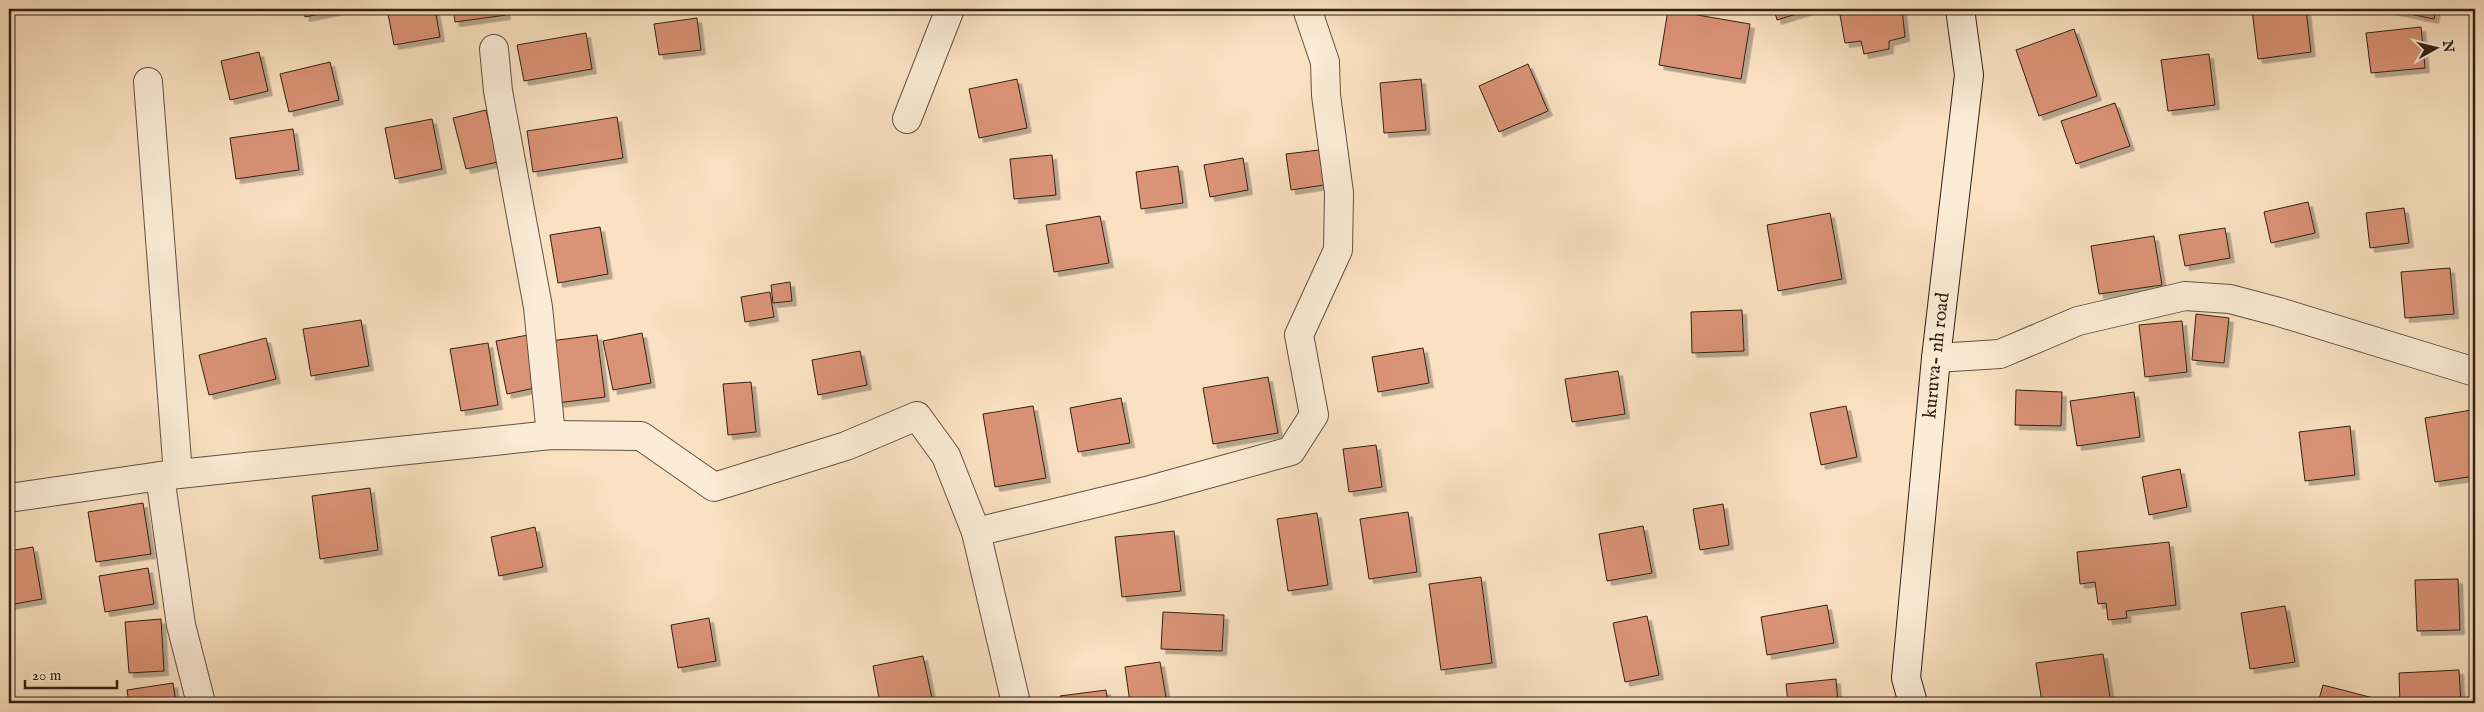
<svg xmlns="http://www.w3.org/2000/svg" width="2484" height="712" font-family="'IM FELL English',serif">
  <defs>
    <filter id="shadow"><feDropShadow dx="4.5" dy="4.5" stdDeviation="0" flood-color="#0004"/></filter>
  </defs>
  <rect width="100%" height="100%" fill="#f9e1c1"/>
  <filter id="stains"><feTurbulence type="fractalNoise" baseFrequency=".004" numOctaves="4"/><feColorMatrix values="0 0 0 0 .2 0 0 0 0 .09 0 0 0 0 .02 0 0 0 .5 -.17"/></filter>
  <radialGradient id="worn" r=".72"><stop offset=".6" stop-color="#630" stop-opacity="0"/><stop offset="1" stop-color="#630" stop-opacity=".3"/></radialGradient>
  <!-- building -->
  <g fill="#db9377" stroke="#322113" filter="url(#shadow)">
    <path d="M 303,9 L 345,9 L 305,17 Z"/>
    <path d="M 387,9 L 435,9 L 440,37 L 394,45 Z"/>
    <path d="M 453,9 L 505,9 L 506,15 L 455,22 Z"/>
    <path d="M 1774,9 L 1812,9 L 1777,20 Z"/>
    <path d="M 1871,9 L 1902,9 L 1905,37 L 1889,41 L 1889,49 L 1864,54 L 1861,41 L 1845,43 L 1840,15 Z"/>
    <path d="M 2265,9 L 2306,9 L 2311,52 L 2258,59 L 2252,10 Z"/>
    <path d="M 2386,9 L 2436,9 L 2434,19 Z"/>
    <path d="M 1668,10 L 1750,24 L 1741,79 L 1659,65 Z"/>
    <path d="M 697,18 L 701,50 L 659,55 L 654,24 Z"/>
    <path d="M 2421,27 L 2425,68 L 2371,73 L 2366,33 Z"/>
    <path d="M 2074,29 L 2097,96 L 2039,116 L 2016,50 Z"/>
    <path d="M 586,33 L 592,69 L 524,81 L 517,45 Z"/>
    <path d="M 259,52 L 268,91 L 230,100 L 221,61 Z"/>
    <path d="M 2209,54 L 2215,105 L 2168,111 L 2161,60 Z"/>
    <path d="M 330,62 L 339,100 L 289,112 L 280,74 Z"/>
    <path d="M 1528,64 L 1548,111 L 1499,132 L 1479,86 Z"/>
    <path d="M 1017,79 L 1027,128 L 979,138 L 969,89 Z"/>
    <path d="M 1421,79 L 1426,130 L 1384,133 L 1380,83 Z"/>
    <path d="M 2115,103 L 2130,146 L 2076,164 L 2061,121 Z"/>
    <path d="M 486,110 L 498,162 L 466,169 L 453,118 Z"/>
    <path d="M 617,117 L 623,158 L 533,172 L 527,131 Z"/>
    <path d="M 432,119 L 442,169 L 395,179 L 385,128 Z"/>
    <path d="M 293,129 L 299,170 L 236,179 L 230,138 Z"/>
    <path d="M 1319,150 L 1324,185 L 1291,190 L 1286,154 Z"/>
    <path d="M 1052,155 L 1056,195 L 1014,199 L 1010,159 Z"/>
    <path d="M 1243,158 L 1248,190 L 1210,197 L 1204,165 Z"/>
    <path d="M 1178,166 L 1183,203 L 1141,209 L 1136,172 Z"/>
    <path d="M 2308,202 L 2315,233 L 2271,243 L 2264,212 Z"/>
    <path d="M 2404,208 L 2409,243 L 2370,248 L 2366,213 Z"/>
    <path d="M 1830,213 L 1842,279 L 1778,291 L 1767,225 Z"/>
    <path d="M 1100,216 L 1109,263 L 1054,272 L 1046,225 Z"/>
    <path d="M 600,227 L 608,274 L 558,283 L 550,235 Z"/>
    <path d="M 2225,228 L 2230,258 L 2185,266 L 2179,235 Z"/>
    <path d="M 2154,236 L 2162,285 L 2099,294 L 2091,246 Z"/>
    <path d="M 2450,268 L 2454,314 L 2405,318 L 2401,272 Z"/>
    <path d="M 790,282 L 792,301 L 773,303 L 771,285 Z"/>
    <path d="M 770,292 L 774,317 L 745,322 L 741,297 Z"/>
    <path d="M 1742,310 L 1744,351 L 1692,353 L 1691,312 Z"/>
    <path d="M 2196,314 L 2229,318 L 2224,363 L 2192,360 Z"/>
    <path d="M 361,320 L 369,366 L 311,376 L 303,329 Z"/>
    <path d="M 2182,321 L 2187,372 L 2145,377 L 2139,325 Z"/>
    <path d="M 642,333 L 651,383 L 613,390 L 603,341 Z"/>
    <path d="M 528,335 L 539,387 L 507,394 L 496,341 Z"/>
    <path d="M 597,335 L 605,397 L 557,403 L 550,341 Z"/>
    <path d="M 266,338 L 276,379 L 209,395 L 199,355 Z"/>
    <path d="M 488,343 L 498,405 L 461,411 L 450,349 Z"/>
    <path d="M 1423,348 L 1429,383 L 1378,392 L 1372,357 Z"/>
    <path d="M 860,351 L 867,385 L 818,395 L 812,360 Z"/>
    <path d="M 1618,371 L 1625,414 L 1572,422 L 1565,379 Z"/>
    <path d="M 1268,377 L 1278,433 L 1213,444 L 1203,388 Z"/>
    <path d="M 751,382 L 756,432 L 728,435 L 723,384 Z"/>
    <path d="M 2016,390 L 2062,392 L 2061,426 L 2015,425 Z"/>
    <path d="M 2134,392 L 2140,437 L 2077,446 L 2070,401 Z"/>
    <path d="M 1121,398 L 1130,443 L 1078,452 L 1070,408 Z"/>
    <path d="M 1033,406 L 1046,478 L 995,487 L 983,414 Z"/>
    <path d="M 1846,406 L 1857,457 L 1821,465 L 1810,413 Z"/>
    <path d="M 2471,410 L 2475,438 L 2475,476 L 2435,482 L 2425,418 Z"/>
    <path d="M 2350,426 L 2355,475 L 2305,481 L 2299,432 Z"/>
    <path d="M 1376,445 L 1382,487 L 1349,492 L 1343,449 Z"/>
    <path d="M 2180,469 L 2187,507 L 2149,515 L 2142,477 Z"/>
    <path d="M 370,488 L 378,550 L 320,559 L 312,496 Z"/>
    <path d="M 143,503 L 151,554 L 96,562 L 88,512 Z"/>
    <path d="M 1723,504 L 1729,545 L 1700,550 L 1693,509 Z"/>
    <path d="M 1408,512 L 1417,572 L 1369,579 L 1360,519 Z"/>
    <path d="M 1317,513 L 1328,585 L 1288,591 L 1277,519 Z"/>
    <path d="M 1643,526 L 1652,573 L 1607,581 L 1599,534 Z"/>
    <path d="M 535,527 L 543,567 L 499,576 L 491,537 Z"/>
    <path d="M 1174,531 L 1181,591 L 1122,597 L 1115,537 Z"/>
    <path d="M 2169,542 L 2176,605 L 2126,611 L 2127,618 L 2108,620 L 2106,603 L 2098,604 L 2095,582 L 2080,584 L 2077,552 Z"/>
    <path d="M 33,547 L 42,599 L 9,605 L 9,551 Z"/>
    <path d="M 148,568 L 154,604 L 105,612 L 99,576 Z"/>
    <path d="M 1481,577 L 1492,663 L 1441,670 L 1429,584 Z"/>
    <path d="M 2458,579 L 2460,630 L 2417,631 L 2415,580 Z"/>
    <path d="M 1827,605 L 1834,643 L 1767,655 L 1761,617 Z"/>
    <path d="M 2285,606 L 2295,662 L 2250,669 L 2241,613 Z"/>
    <path d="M 1163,612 L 1224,615 L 1222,651 L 1161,649 Z"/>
    <path d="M 1647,616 L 1659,675 L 1625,682 L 1613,623 Z"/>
    <path d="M 709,618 L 716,661 L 678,668 L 671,625 Z"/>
    <path d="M 161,619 L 164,671 L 129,673 L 125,622 Z"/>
    <path d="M 2103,654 L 2111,703 L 2042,703 L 2036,663 Z"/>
    <path d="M 923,656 L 933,703 L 880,703 L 873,666 Z"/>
    <path d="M 1160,662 L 1167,703 L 1130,703 L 1125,667 Z"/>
    <path d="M 2459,670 L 2461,703 L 2400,703 L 2399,673 Z"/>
    <path d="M 1836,679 L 1838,703 L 1788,703 L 1786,684 Z"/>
    <path d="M 173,683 L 176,703 L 129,703 L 127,690 Z"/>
    <path d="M 2323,685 L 2389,702 L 2389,703 L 2318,703 Z"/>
    <path d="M 1106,690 L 1108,703 L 1061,703 L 1060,696 Z"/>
  </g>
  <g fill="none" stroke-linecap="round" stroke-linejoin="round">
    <defs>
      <g id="minor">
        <path d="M 494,49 L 498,91 L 538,307 L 551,435"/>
        <path d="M 148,82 L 178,474"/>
        <path d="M 907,119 L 950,9"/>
        <path d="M 1936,358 L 2000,354 L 2078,321 L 2185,296 L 2230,299 L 2279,312 L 2475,372"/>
        <path d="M 9,498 L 160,476"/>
        <path d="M 976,532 L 1150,490 L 1291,451 L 1314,415 L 1299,335 L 1338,250 L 1339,193 L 1326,95 L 1325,62 L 1307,9"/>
        <path d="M 201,703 L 181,625 L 160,476 L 551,435 L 641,436 L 714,487 L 846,446 L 917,416 L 946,456 L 976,532 L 1016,703"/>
      </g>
      <g id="secondary">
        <path id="s1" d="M 1913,703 L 1906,678 L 1936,358 L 1969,75 L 1960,9"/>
      </g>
    </defs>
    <!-- minor casing -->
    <use href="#minor" stroke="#64513e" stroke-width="30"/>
    <!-- secondary casing -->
    <use href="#secondary" stroke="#322113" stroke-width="30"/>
    <!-- minor -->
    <use href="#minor" stroke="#fbecd7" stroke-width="28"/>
    <!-- secondary -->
    <use href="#secondary" stroke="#fbecd7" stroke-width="28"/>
  </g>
  <g text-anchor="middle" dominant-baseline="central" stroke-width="4" stroke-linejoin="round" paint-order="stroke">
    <!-- street labels -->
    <g font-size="19" fill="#322113" stroke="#fbecd7">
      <text stroke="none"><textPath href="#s1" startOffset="350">kuruva- nh road</textPath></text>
    </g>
  </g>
  <!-- margin -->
  <rect width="2484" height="712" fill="none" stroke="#f9e1c1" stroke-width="30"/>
  <rect x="10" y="10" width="2464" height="692" fill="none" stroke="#322113" stroke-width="2.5"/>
  <rect x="15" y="15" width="2454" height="682" fill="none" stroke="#322113"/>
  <!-- north arrow -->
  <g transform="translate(2436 48) rotate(82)" stroke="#fbecd7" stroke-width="4" paint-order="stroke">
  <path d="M0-4L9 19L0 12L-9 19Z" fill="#322113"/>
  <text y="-8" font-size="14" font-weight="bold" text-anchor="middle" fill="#322113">N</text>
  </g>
  <!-- scale -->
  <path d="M25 680v8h92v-8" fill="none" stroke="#322113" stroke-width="2.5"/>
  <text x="32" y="680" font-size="15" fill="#322113" stroke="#fbecd7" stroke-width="4" paint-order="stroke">20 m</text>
  <rect width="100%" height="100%" filter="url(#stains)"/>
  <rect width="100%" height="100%" fill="url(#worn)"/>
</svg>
